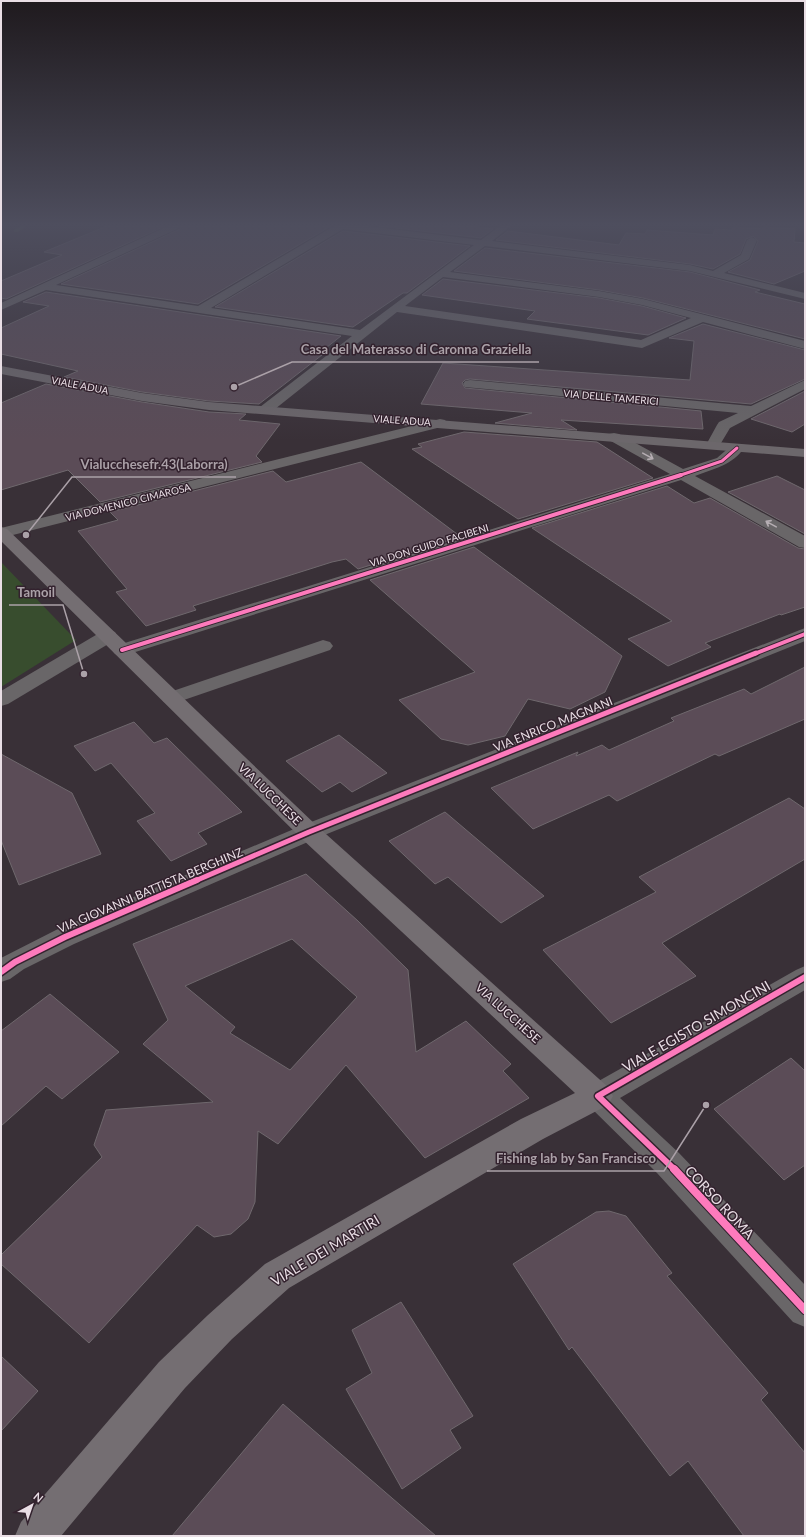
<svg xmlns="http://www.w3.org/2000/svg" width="806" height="1537" font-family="Lato,sans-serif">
  <rect width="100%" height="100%" fill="#393037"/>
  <!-- green -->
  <path fill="#384d2e" d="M 1,562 L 76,640 L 1,687 Z"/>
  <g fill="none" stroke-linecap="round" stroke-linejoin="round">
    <!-- stream -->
    <path fill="#547645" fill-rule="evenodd" d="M 21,226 L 26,226 L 18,232 L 14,232 L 14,230 Z"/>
  </g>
  <!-- building -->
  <g fill="#5b4c57" stroke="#6f686d" fill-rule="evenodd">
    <path d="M 107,226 L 165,226 L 6,299 L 1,298 L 1,281 L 62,255 L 44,252 Z"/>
    <path d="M 182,226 L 331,226 L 198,304 L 61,284 L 180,229 Z"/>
    <path d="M 379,226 L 468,226 L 493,229 L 481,238 Z"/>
    <path d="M 733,227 L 763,229 L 763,227 L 795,229 L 794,242 L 805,243 L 805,271 L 774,284 L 728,272 L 750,260 L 758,241 L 753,236 L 746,239 L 740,254 L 713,269 L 690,264 L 496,240 L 508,231 L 619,245 L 626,233 L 645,234 L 647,230 L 713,235 L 715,229 L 732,230 Z"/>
    <path d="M 343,231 L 470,246 L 407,293 L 403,293 L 353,327 L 215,307 Z"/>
    <path d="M 485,248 L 690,272 L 760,290 L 755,292 L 805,304 L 805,339 L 643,298 L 599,290 L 454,271 Z"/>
    <path d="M 443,279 L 599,298 L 642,306 L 686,318 L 648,335 L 527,319 L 535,311 L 422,295 Z"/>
    <path d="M 46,292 L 341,336 L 317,355 L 322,355 L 259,404 L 209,401 L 142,392 L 64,377 L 78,371 L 1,354 L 1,328 L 49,306 L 23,302 Z"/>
    <path d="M 703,324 L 805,350 L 805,379 L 751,404 L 470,379 L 465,380 L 462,383 L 465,388 L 701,411 L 703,429 L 561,420 L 577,430 L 495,423 L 532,413 L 421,404 L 443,363 L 690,380 L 694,341 L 669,338 Z"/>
    <path d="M 46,384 L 142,402 L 209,412 L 246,414 L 239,420 L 280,424 L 256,456 L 262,462 L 100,502 L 68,470 L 1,490 L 1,403 Z"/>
    <path d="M 805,391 L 805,424 L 792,432 L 751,419 Z"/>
    <path d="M 464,432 L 597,442 L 653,478 L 518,519 L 412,449 L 422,447 L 418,444 Z"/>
    <path d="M 361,462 L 461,537 L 358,569 L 346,559 L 332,562 L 193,606 L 196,610 L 146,626 L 116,592 L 127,589 L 78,531 L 118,520 L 110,512 L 273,471 L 286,482 Z"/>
    <path d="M 777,476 L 805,490 L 805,534 L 728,492 Z"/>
    <path d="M 667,486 L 694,503 L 710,498 L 798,548 L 805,549 L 805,607 L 781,615 L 780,614 L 705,643 L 711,647 L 668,666 L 628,639 L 672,621 L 532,528 Z"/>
    <path d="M 474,547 L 622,656 L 605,692 L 570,709 L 528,699 L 505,736 L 468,745 L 441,739 L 399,700 L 475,672 L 370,580 Z"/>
    <path d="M 805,667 L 805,719 L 719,756 L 715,754 L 617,801 L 609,795 L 533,829 L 491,788 L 578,752 L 576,756 L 602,745 L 609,750 L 674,721 L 671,718 L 744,689 L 751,694 Z"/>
    <path d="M 134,722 L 154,743 L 167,738 L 242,812 L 198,833 L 207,844 L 171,861 L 137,821 L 155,813 L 111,763 L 95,771 L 74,746 Z"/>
    <path d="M 339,735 L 387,773 L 352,792 L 340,782 L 322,792 L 286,761 Z"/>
    <path d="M 1,754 L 72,793 L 101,854 L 19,885 L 1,840 Z"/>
    <path d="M 789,798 L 805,809 L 805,859 L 662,943 L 696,976 L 611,1023 L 543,950 L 656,892 L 639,877 Z"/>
    <path d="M 445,812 L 544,896 L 501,923 L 448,877 L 435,884 L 389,841 Z"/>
    <path d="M 306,874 L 358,921 L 408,970 L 416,1052 L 466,1021 L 511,1064 L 503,1071 L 529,1098 L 425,1158 L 346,1065 L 278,1144 L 258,1131 L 255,1202 L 248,1219 L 231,1234 L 214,1237 L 197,1225 L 89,1343 L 1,1264 L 1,1255 L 102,1157 L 94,1145 L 106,1110 L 213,1102 L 143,1044 L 168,1020 L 133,944 ZM 292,939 L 357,997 L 290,1070 L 230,1033 L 235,1027 L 185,986 Z"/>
    <path d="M 50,994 L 119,1052 L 62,1099 L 46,1086 L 1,1126 L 1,1031 Z"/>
    <path d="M 791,1058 L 805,1071 L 805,1165 L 784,1180 L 714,1109 Z"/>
    <path d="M 609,1211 L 626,1216 L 672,1273 L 667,1276 L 768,1393 L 761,1400 L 805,1453 L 805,1536 L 744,1536 L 688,1461 L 670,1476 L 572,1347 L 569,1350 L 513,1264 L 596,1212 Z"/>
    <path d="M 401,1302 L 473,1416 L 450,1430 L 461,1448 L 402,1489 L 346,1389 L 372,1373 L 352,1330 Z"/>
    <path d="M 1,1356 L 38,1391 L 1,1431 Z"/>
    <path d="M 283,1404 L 436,1536 L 172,1536 Z"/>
  </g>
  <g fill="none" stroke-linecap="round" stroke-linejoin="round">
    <!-- street -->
    <g fill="#696668" fill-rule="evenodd">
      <path d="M 168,226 L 181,226 L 179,228 L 56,285 L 198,306 L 334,226 L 367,226 L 481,240 L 500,226 L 511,226 L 492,241 L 690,265 L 713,271 L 741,255 L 747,240 L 752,237 L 757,240 L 749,259 L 724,273 L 805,293 L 805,299 L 690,271 L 485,246 L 450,272 L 599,291 L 643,299 L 805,341 L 805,349 L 703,322 L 642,348 L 397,312 L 270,413 L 260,413 L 258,410 L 260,407 L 352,336 L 46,290 L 1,310 L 1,303 ZM 343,229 L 474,245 L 360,330 L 211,308 ZM 443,277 L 599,297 L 642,305 L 691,318 L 641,340 L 405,306 Z"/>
      <path d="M 470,380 L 751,406 L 805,380 L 805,389 L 730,428 L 718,448 L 713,449 L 708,448 L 706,445 L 717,425 L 719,422 L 738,413 L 465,387 L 463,384 L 465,381 Z"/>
      <path d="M 440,419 L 445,420 L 447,423 L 445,426 L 1,538 L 1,528 Z"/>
      <path d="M 614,433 L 619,434 L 683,469 L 717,458 L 732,445 L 737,444 L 742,445 L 744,448 C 733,465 713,469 695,476 L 805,536 L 805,548 L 799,547 L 681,480 L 129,654 L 122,656 L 115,654 L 112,650 L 115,646 L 670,474 L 609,440 L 607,437 L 609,434 Z"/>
      <path d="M 805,628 L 805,641 L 317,838 L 74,944 L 24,969 L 10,979 L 1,982 L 1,958 L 56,930 L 301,826 Z"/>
      <path d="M 108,630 L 115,632 L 117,636 L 115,640 L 8,704 L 1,706 L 1,691 L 101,632 Z"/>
      <path d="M 323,640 L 330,642 L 333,646 L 330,650 L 178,702 L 171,704 L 164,702 L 161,698 L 164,694 Z"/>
      <path d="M 805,966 L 805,990 L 620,1098 L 679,1153 L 805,1285 L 805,1327 L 793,1322 L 657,1173 L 588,1105 L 583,1096 L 588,1087 L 796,970 Z"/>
    </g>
    <!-- secondary -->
    <path fill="#6c676b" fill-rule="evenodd" d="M 1,366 L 142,393 L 209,402 L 805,449 L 805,457 L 209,410 L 142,401 L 1,374 Z"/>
    <!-- primary -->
    <path fill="#746e72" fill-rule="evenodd" d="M 1,527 L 7,529 L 317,826 L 608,1087 L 613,1096 L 608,1105 L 543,1139 L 289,1288 L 232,1339 L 185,1388 L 61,1536 L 15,1536 L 21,1522 L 159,1362 L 208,1315 L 265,1264 L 521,1119 L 575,1093 L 301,838 L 1,541 Z"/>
    <defs>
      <path id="cycleway-far4" d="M 678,476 L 722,461 L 737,448"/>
      <g id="cycleway-far3">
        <path d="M 122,650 L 681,475"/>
        <path d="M 754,654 L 805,634"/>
      </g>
      <path id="cycleway-far2" d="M 195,881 L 309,832 L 756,653"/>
      <g id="cycleway-far1">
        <path d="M 1,972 L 15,962 L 65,937 L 197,880"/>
        <path d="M 675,1170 L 598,1096 L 805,977"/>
      </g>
      <path id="cycleway" d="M 674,1169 L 805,1310"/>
    </defs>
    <!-- cycleway-far4 casing -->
    <use href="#cycleway-far4" stroke="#33222e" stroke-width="4.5"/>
    <!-- cycleway-far3 casing -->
    <use href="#cycleway-far3" stroke="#33222e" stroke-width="6"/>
    <!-- cycleway-far2 casing -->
    <use href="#cycleway-far2" stroke="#33222e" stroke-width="8"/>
    <!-- cycleway-far1 casing -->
    <use href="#cycleway-far1" stroke="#33222e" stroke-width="9"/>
    <!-- cycleway casing -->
    <use href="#cycleway" stroke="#33222e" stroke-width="10"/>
    <!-- cycleway-far4 -->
    <use href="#cycleway-far4" stroke="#fd7abc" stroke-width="3"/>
    <!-- cycleway-far3 -->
    <use href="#cycleway-far3" stroke="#fd7abc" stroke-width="4"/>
    <!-- cycleway-far2 -->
    <use href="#cycleway-far2" stroke="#fd7abc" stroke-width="5"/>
    <!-- cycleway-far1 -->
    <use href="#cycleway-far1" stroke="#fd7abc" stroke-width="6"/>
    <!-- cycleway -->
    <use href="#cycleway" stroke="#fd7abc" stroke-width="8"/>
  </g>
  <!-- one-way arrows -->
  <defs><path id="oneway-shaft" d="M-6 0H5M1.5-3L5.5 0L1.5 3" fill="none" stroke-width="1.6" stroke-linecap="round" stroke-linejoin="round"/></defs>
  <g stroke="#b6aeb3">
    <use href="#oneway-shaft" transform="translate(648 456) rotate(29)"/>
    <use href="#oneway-shaft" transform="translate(771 524) rotate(-151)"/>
  </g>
  <!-- sky -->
  <linearGradient id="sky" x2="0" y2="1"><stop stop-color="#1f1a1e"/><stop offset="0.51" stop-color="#4e4e5e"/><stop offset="1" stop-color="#4e4e5e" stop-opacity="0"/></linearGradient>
  <rect width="806" height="441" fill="url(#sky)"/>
  <g text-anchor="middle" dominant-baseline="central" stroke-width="3" stroke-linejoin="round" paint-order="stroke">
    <!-- far-street labels -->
    <g font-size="10" fill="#e9dee5" stroke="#33222e">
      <text transform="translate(80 385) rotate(11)">VIALE ADUA</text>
      <text transform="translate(611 397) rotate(5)">VIA DELLE TAMERICI</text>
      <text transform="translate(402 420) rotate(4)">VIALE ADUA</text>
      <text transform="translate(128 502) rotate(-14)">VIA DOMENICO CIMAROSA</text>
      <text transform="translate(429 545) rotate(-17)">VIA DON GUIDO FACIBENI</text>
    </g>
    <!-- street labels -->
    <g font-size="12" fill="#e9dee5" stroke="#33222e">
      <text transform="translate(553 724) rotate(-22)">VIA ENRICO MAGNANI</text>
      <text transform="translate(270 794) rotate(44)">VIA LUCCHESE</text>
      <text transform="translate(150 890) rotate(-23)">VIA GIOVANNI BATTISTA BERGHINZ</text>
      <text transform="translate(508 1013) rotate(42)">VIA LUCCHESE</text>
    </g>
    <!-- near-street labels -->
    <g font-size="14" fill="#e9dee5" stroke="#33222e">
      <text transform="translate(696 1026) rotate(-30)">VIALE EGISTO SIMONCINI</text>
      <text transform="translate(720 1202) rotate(47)">CORSO ROMA</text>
      <text transform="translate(325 1250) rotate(-31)">VIALE DEI MARTIRI</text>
    </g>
  </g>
  <!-- callouts -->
  <path fill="none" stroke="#aba1a8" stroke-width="1.5" d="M234 387L292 362H539M26 535L72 477H236M84 674L63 605H9M706 1105L664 1171H487"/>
  <g fill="#aba1a8" stroke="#33222e" stroke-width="1.5">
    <circle cx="234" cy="387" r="4"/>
    <circle cx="26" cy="535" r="4"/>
    <circle cx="84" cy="674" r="4"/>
    <circle cx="706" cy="1105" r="4"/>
  </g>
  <g font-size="13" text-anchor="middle" font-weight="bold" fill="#aba1a8" stroke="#33222e" stroke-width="3" stroke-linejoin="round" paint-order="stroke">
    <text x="416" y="354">Casa del Materasso di Caronna Graziella</text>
    <text x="154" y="469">Vialucchesefr.43(Laborra)</text>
    <text x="36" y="597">Tamoil</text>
    <text x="576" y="1163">Fishing lab by San Francisco</text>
  </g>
  <!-- border -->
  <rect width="806" height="1537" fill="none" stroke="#e9dee5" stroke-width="4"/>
  <!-- north arrow -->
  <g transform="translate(32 1505) rotate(40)" stroke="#33222e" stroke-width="3" paint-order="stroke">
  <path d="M0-3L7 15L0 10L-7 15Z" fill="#e9dee5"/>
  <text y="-6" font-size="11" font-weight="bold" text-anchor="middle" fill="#e9dee5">N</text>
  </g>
</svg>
